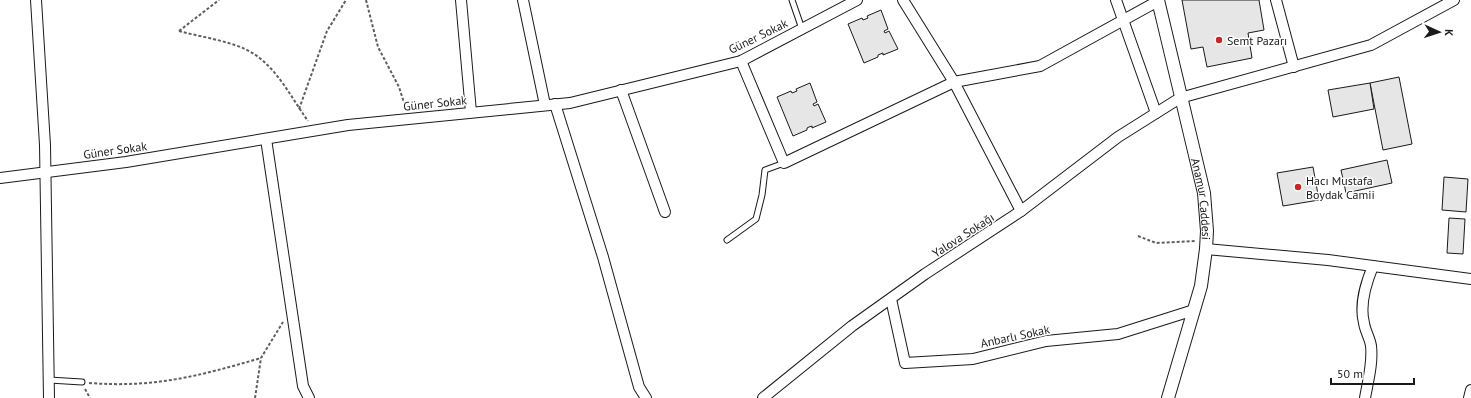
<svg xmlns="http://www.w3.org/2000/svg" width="1471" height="398" font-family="'PT Sans',sans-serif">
  <rect width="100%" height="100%" fill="#fff"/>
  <!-- building -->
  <g fill="#e6e6e6" stroke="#1a1a1a">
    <path d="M 1182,0 L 1259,0 L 1264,30 L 1248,33 L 1252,58 L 1207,67 L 1203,47 L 1191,49 Z"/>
    <path d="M 881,10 L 888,29 L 884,31 L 885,33 L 889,31 L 898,49 L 883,55 L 883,53 L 878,55 L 878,57 L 864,63 L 848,24 L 862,18 L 863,20 L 868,18 L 867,16 Z"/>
    <path d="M 1399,77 L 1412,144 L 1383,150 L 1370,83 Z"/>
    <path d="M 810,83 L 817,102 L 813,104 L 814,106 L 818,104 L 826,122 L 812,128 L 812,126 L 809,127 L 807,128 L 807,130 L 793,136 L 777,97 L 791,91 L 792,93 L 797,91 L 796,89 Z"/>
    <path d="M 1370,83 L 1374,109 L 1333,117 L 1328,90 Z"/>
    <path d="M 1387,160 L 1392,183 L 1346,193 L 1341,170 Z"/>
    <path d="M 1313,167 L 1319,200 L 1283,206 L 1277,173 Z"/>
    <path d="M 1444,177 L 1468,179 L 1466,212 L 1442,210 Z"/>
    <path d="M 1449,218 L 1465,219 L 1463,254 L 1447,253 Z"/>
  </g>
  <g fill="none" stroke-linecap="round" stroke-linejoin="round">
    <defs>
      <g id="service">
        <path d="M 792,0 L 802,29"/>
        <path d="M 727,240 L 756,219 L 762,195 L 765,170 L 784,163"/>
        <path d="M 49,380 L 82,382"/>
      </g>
      <g id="minor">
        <path d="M 36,0 L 45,145 L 49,398"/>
        <path d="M 461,0 L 471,112"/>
        <path d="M 523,0 L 545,105"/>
        <path d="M 903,0 L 954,82 L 1021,211"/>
        <path d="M 1116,0 L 1156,113"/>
        <path d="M 1276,0 L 1294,67"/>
        <path d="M 741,61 L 784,163 L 954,82 L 1040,66 L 1158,1"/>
        <path d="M 621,90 L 665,212"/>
        <path d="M 555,104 L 603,257 L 639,387 L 646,398"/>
        <path d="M 266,139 L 303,386 L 309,398"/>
        <path d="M 0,178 L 126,162 L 348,125 L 570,103 L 741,61 L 857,0"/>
        <path d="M 1206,249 L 1328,260 L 1471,279"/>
        <path d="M 891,299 L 905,363 L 973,359 L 1046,341 L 1118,334 L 1194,310"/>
        <path d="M 763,398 L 852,326 L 925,274 L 1021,211 L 1118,137 L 1180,98 L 1371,45 L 1454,0"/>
        <path d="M 1365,398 C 1368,381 1373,363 1371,346 C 1370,338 1365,331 1364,323 C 1359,304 1366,283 1373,266"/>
        <path d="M 1469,398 L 1471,390"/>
      </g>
      <g id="tertiary">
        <path id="s1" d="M 1158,0 L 1204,193 L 1207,231 L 1206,249 L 1201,286 L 1168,398"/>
      </g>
    </defs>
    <!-- service casing -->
    <use href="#service" stroke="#1a1a1a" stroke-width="7"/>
    <!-- minor casing -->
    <use href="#minor" stroke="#1a1a1a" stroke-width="12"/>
    <!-- tertiary casing -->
    <use href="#tertiary" stroke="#1a1a1a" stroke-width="14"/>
    <!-- path -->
    <g stroke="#5f5f5f" stroke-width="2" stroke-dasharray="3 2" stroke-linecap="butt">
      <path d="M 366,0 L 378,47 L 399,87 L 406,109"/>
      <path d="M 179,31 C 201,37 225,40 245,49 C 275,63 290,96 308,121"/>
      <path d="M 179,31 L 219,0"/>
      <path d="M 299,109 L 327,31 L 346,0"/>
      <path d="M 1138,236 L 1156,243 L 1195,241"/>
      <path d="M 89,383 C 155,388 199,376 261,358"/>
      <path d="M 85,389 L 90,398"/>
      <path d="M 255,398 L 261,358 L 283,322"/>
    </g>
    <!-- service -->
    <use href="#service" stroke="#fff" stroke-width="5"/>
    <!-- minor -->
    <use href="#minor" stroke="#fff" stroke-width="10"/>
    <!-- tertiary -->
    <use href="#tertiary" stroke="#fff" stroke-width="12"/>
  </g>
  <!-- markers -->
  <g fill="#c62828" stroke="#fff" stroke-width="1.5">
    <circle cx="1219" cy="40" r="4"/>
    <circle cx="1298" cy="187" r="4"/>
  </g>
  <g text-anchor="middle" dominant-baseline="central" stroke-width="3" stroke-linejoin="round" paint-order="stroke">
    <!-- street labels -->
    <g font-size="12" fill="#1a1a1a" stroke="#fff">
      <text transform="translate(758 36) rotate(-26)">Güner Sokak</text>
      <text transform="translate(435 103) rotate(-6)">Güner Sokak</text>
      <text transform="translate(115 150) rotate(-8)">Güner Sokak</text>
      <text stroke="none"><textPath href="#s1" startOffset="204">Anamur Caddesi</textPath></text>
      <text transform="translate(963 235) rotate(-33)">Yalova Sokağı</text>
      <text transform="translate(1015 336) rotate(-12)">Anbarlı Sokak</text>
    </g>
    <!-- poi labels -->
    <g font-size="12" fill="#1a1a1a" stroke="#fff" text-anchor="start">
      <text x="1227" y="40">Semt Pazarı</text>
      <text x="1306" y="180">Hacı Mustafa<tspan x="1306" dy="14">Boydak Camii</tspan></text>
    </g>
  </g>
  <!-- north arrow -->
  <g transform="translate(1439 32) rotate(93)" stroke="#ffffff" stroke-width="3" paint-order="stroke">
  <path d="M0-3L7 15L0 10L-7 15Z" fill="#1a1a1a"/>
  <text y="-6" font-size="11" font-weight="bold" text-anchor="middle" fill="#1a1a1a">K</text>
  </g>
  <!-- scale -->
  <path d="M1331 378v6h83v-6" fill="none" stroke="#1a1a1a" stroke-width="2"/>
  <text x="1337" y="378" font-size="12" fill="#1a1a1a" stroke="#ffffff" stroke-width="3" paint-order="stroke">50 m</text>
</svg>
